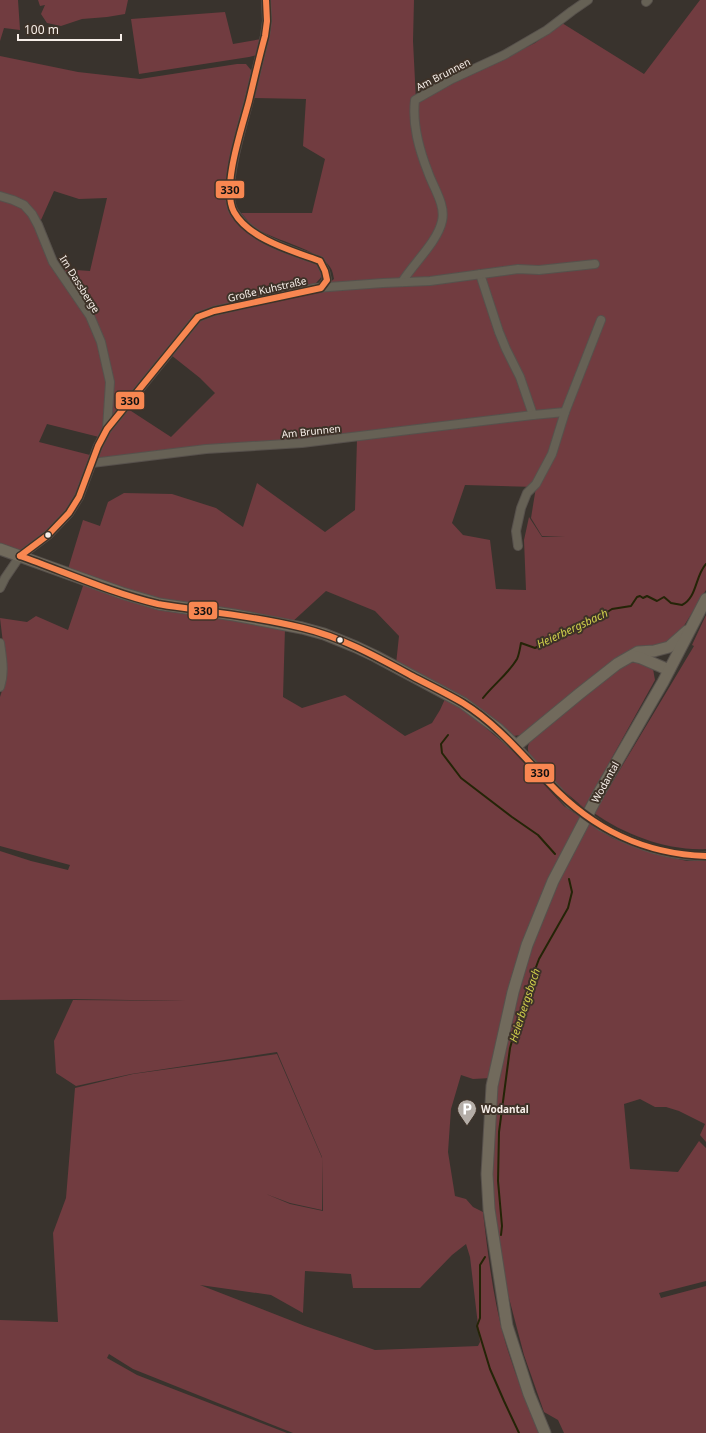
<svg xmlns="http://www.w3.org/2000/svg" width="706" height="1433" font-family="'Noto Sans',sans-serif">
  <rect width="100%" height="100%" fill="#39332d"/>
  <!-- green -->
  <g fill="#713c40" fill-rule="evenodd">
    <path d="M 0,0 L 18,0 L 20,30 L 4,28 L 0,41 Z"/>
    <path d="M 38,0 L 128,0 L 125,14 L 107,17 L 82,19 L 61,26 L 47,23 L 41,14 L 45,5 L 40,6 Z"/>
    <path d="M 270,0 L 414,0 L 413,41 L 416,101 L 535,43 L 562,23 L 644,74 L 700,0 L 706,0 L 706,590 L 682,629 L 664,644 L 643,647 L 522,735 L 513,736 L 396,664 L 399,636 L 375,611 L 326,591 L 291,623 L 157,601 L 68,569 L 83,520 L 100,526 L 108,502 L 124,493 L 172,494 L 216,508 L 243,527 L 257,483 L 325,532 L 355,510 L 357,439 L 95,460 L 111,429 L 128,409 L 171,437 L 215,393 L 200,378 L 171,355 L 203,318 L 282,298 L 320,291 L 334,279 C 333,275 333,271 330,267 C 317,248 274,241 254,227 C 249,223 245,217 241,213 L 312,213 L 325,159 L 303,146 L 306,99 L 252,98 C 260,66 272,33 270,0 ZM 465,485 L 536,487 L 531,518 L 542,536 L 565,537 L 542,537 L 529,517 L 524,540 L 526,590 L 496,589 L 490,540 L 463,535 L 452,523 Z"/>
    <path d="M 225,12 L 233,44 L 261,39 L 257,55 L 249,57 L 139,74 L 131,19 Z"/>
    <path d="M 0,56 L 78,72 L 140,79 L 237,64 L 246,64 L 251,70 L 251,76 L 227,202 C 231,216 235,225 249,234 C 268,246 291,251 311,260 C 315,262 321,267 322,271 C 323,277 319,280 315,284 L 209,309 L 113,418 L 110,417 L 103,342 L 61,269 L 90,271 L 107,198 L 79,199 L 54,191 L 41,220 L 28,206 L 0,195 Z"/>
    <path d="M 0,199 L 19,205 L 30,213 L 87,316 L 98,341 L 108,384 L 103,429 L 99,437 L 47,424 L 39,442 L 90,455 C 87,468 84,482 78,494 C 73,505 30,552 18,551 C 12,550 5,547 0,545 Z"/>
    <path d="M 84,583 L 285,628 L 283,697 L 302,708 L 345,695 L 405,736 L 432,723 L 440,710 L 445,699 L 466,711 L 514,752 L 564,806 L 583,819 L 546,886 L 491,1078 L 473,1079 L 461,1075 L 451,1109 L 448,1152 L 455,1196 L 466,1199 L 473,1207 L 483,1212 C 488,1255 493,1299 505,1341 C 514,1372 527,1403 539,1433 L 293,1433 L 133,1369 L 109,1354 L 107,1358 L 137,1375 L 287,1433 L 0,1433 L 0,1320 L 58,1322 L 53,1233 L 66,1198 L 75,1088 L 133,1074 L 277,1054 L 322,1158 L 322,1210 L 290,1203 L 266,1194 L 290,1204 L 323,1211 L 322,1157 L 277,1052 L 131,1074 L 76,1086 L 56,1073 L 54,1041 L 73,1000 L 185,1001 L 73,999 L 0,1000 L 0,851 L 31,861 L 68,870 L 70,865 L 0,846 L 0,697 L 5,681 L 5,660 L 0,618 L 27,622 L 36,616 L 68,630 ZM 466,1244 L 470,1257 L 480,1342 L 478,1346 L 375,1350 L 305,1326 L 200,1285 L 271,1295 L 303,1313 L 305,1271 L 351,1274 L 353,1288 L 420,1288 L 452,1255 Z"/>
    <path d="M 706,615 L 706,849 C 668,851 625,835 594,813 L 694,646 L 692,645 Z"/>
    <path d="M 638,662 L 653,669 L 655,680 L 584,808 L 556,784 L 529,754 C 527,748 528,745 530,741 L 578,700 L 619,669 L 630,663 Z"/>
    <path d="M 587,822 L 612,838 L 655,854 L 687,861 L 706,860 L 706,1142 L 700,1135 L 705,1124 L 679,1111 L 666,1107 L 655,1107 L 640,1099 L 624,1104 L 630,1169 L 678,1172 L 699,1141 L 706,1148 L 706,1281 L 659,1293 L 661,1298 L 706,1286 L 706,1433 L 564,1433 L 558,1420 L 544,1412 L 524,1355 L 509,1298 L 501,1264 L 495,1225 L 492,1189 L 494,1134 L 496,1087 L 518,981 L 555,884 Z"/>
  </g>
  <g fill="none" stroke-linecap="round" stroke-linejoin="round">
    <!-- stream -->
    <g stroke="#242407" stroke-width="2">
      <path d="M 483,698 C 494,684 508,674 517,659 C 519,655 520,648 521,643 L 535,648 L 543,644 L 553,638 L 560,637 L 560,636 L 598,618 L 612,609 L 631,606 L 637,597 L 640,596 L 643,598 L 647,596 L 657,601 L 664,597 L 671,603 L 682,605 C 697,598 695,576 706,564"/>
      <path d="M 448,735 L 441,744 L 442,753 L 461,778 L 512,817 L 538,835 L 555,854"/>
      <path d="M 501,1235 L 502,1226 L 498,1181 L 499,1132 L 510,1048 L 523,1002 L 539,959 L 568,908 L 572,892 L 569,879"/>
      <path d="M 485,1257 L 480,1265 L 480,1318 L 477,1326 L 490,1369 L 504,1401 L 519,1433"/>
    </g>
    <defs>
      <g id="street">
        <path d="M 266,0 L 267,21 L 265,36 C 259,59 254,81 248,104 C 242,127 221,192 234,212 C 252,240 290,250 320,261 L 325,271 L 327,280 L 321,288"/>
        <path d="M 646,2 L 648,0"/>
        <path d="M 0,196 L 13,200 L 24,205 L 32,214 L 38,225 L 53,262 L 90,316 L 101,342 L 110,382 L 107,429"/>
        <path d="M 480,274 L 499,332 L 506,349 L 520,377 L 533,415"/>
        <path d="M 402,282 C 413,264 438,241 442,221 C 446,205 433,187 428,172 C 419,149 412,125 415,100 L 452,79 L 504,55 L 547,30 L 572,11 L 588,0"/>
        <path d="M 92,463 L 206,449 L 302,443 L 533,415 L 565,412"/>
        <path d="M 518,546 L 516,531 L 521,508 L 527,493 L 536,484 L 552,454 L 565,412 L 601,320"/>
        <path d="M 0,588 L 5,578 L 20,556 L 48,535 L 69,513 L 79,497 L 98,446 L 107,429 L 198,317 L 214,311 L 315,288 L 383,283 L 430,281 L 518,269 L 539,270 L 595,264"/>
        <path d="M 0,643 C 2,658 5,672 0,687"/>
        <path d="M 516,746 L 570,804"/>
        <path d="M 602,827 C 634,845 670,857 706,856"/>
      </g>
      <g id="secondary">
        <path d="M 0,549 L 122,593 L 159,604 L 234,615 L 302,628 L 324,634 L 356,647 L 375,656 L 463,703 L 498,729 L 516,746 L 579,694 L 617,664 L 638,652 L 654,651 L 669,647 L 687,631"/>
        <path d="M 633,656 L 641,658 L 669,670"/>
        <path d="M 545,1433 L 529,1394 L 507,1326 L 489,1209 L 487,1174 L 492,1086 L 513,992 L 527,945 L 553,881 L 600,791 L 663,682 L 706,599"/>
      </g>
    </defs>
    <!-- street casing -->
    <use href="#street" stroke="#57514c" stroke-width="10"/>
    <!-- secondary casing -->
    <use href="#secondary" stroke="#57514c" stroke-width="13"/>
    <!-- street -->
    <use href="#street" stroke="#666155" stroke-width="8"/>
    <!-- secondary -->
    <use href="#secondary" stroke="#716a5c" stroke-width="11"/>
    <defs>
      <path id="street-bridge" d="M 570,804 L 602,827"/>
    </defs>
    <!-- street-bridge casing -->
    <use href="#street-bridge" stroke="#57514c" stroke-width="10" stroke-linecap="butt"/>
    <!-- street-bridge -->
    <use href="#street-bridge" stroke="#666155" stroke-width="8"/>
    <defs>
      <g id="bus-1">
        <path d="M 20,556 L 48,535 L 69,513 L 79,497 L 98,446 L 107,429 L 198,317 L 214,311 L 321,288 L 327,280 L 325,271 L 320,261 C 293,251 249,239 234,212 C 221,188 242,128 249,101 C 254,80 259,58 265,36 L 267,21 L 266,0"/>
        <path d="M 20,556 C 65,572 112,593 158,604 C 173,607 189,608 204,611 C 237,615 270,620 303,628 C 341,637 377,657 412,676 C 429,685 446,693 463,703 C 497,724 522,755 550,784 C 593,829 643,854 706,856"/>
      </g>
    </defs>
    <!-- bus-1 casing -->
    <use href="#bus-1" stroke="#3e3228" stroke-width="9"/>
    <!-- bus-1 -->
    <use href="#bus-1" stroke="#f88751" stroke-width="6"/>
  </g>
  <!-- icons -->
  <defs>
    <symbol id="parking-pin" viewBox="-11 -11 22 30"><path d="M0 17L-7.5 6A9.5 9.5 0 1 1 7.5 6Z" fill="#b4ada7" stroke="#3e3228"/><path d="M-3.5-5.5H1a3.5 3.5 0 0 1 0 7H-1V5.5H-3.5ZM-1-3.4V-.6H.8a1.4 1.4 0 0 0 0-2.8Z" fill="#fff"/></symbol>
  </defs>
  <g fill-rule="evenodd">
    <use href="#parking-pin" x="456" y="1098" width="22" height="30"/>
  </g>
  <!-- markers -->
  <g fill="#f7efe9" stroke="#3e3228" stroke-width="1.5">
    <circle cx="48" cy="535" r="3.5"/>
    <circle cx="340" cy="640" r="3.5"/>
  </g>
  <g text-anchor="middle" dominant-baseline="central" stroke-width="4" stroke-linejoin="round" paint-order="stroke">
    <!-- street labels -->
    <g font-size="10" fill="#f7efe9" stroke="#3e3228">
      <text transform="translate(443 74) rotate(-27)">Am Brunnen</text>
      <text transform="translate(80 284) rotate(58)">Im Dassberge</text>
      <text transform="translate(267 289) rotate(-13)">Große Kuhstraße</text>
      <text transform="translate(311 431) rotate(-6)">Am Brunnen</text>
      <text transform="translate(605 782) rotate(-61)">Wodantal</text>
    </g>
    <!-- poi labels -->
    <g font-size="10" font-weight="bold" fill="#f7efe9" stroke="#3e3228" text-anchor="start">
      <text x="481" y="1109">Wodantal</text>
    </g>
    <!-- water labels -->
    <g font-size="11" font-style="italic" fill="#d0d04b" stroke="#3e3228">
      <text transform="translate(572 628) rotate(-25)">Heierbergsbach</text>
      <text transform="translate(524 1005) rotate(-72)">Heierbergsbach</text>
    </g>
  </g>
  <g stroke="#3e3228" stroke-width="1.5">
    <rect x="215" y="180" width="30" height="19" rx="4" fill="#f88751"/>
    <rect x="115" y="391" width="30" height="19" rx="4" fill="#f88751"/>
    <rect x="188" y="601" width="30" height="19" rx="4" fill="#f88751"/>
    <rect x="524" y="763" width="31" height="20" rx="4" fill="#f88751"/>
  </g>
  <g font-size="11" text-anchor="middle" font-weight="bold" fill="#111">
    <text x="230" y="194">330</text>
    <text x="130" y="405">330</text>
    <text x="203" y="615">330</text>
    <text x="540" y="777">330</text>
  </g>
  <!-- scale -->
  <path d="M18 34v6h103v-6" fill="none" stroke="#f7efe9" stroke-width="2"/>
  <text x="24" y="34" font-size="12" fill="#f7efe9" stroke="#3e3228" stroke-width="3" paint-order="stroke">100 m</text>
</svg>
